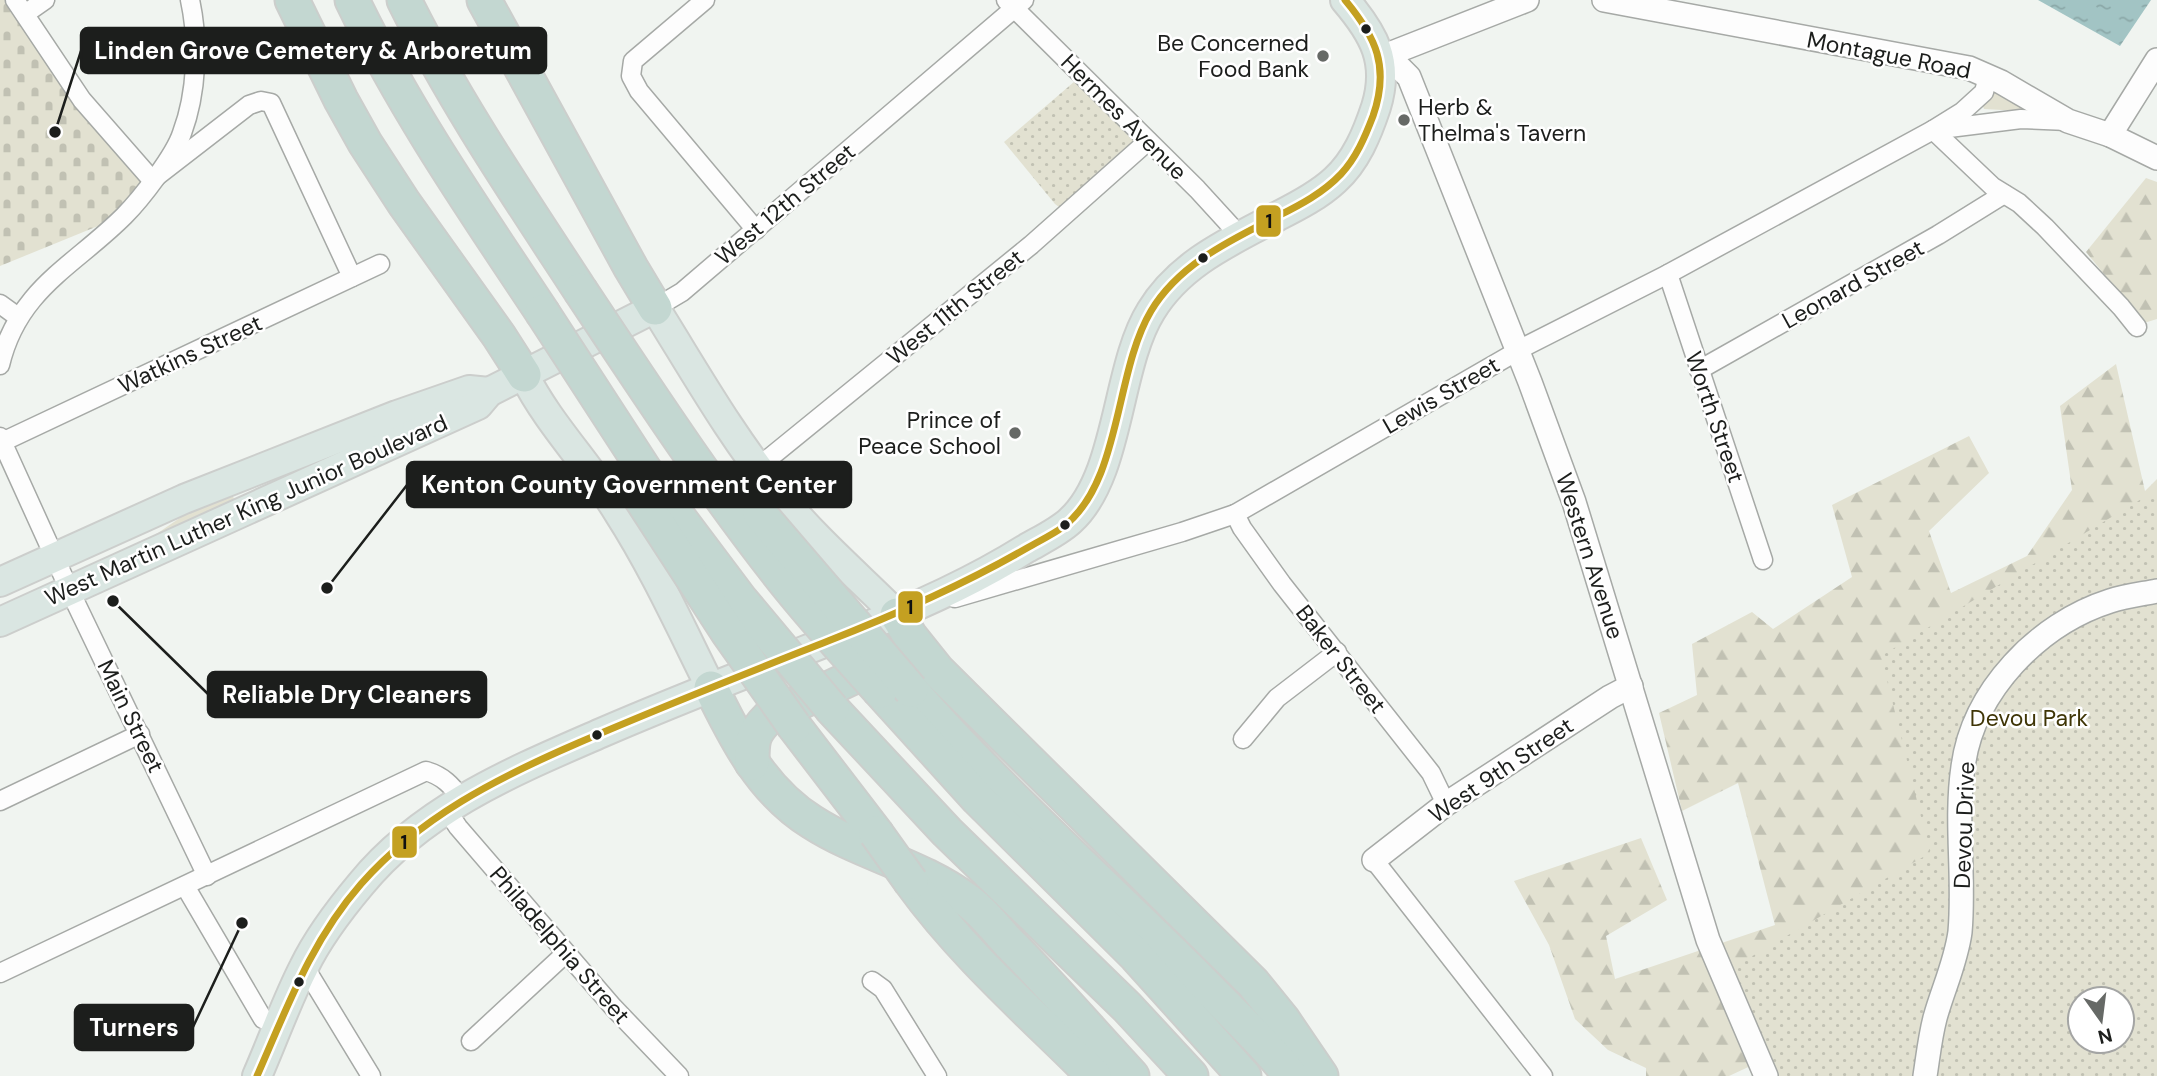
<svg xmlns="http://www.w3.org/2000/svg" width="2157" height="1076" font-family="'DM Sans',sans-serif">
  <defs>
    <pattern id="forest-firs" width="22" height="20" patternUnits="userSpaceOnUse" patternTransform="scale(1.75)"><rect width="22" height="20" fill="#e2e1d1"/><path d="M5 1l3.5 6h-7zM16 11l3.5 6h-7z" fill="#c1c1b3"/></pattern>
    <pattern id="cemetery-stones" width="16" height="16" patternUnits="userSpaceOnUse" patternTransform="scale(1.75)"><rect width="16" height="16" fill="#e2e1d1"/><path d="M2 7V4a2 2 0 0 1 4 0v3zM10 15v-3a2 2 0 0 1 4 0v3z" fill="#c1c1b3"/></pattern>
    <pattern id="park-dots" width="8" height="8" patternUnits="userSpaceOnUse" patternTransform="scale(1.75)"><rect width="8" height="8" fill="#e2e1d1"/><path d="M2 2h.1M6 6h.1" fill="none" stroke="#c1c1b3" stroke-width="1.8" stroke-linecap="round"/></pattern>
    <pattern id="water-ripples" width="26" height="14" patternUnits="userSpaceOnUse" patternTransform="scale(1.75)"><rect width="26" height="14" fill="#a2c4c4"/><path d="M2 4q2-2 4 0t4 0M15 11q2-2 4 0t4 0" fill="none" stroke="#8ba8a8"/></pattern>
  </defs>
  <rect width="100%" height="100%" fill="#f0f4f0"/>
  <!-- grass -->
  <g fill="#e2e1d1">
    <path d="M 1995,92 L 1999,92 L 2026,109 L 2021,111 L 1984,109 L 1982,104 L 1990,94 Z"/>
    <path d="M 232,494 L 234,499 L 152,537 L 190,511 Z"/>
  </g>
  <!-- forest -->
  <g fill="url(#forest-firs)" fill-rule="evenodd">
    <path d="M 2146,178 L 2157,182 L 2157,319 L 2144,323 L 2086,252 Z"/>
    <path d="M 2116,364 L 2145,491 L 2157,479 L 2157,1076 L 1772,1056 L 1729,1076 L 1646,1076 L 1646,1068 L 1608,1050 L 1575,1019 L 1549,945 L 1514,881 L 1641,838 L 1667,900 L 1606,936 L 1615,979 L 1775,925 L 1738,783 L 1682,811 L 1659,713 L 1697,695 L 1692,644 L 1752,612 L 1773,629 L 1852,577 L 1832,505 L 1969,436 L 1989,473 L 1929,531 L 1951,593 L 2027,556 L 2072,490 L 2060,406 ZM 2080,999 L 2122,999 L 2122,1041 L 2080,1041 Z"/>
  </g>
  <!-- cemetery -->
  <path fill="url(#cemetery-stones)" d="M 0,0 L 15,0 L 152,180 L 125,215 L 0,266 Z"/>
  <!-- park -->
  <g fill="url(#park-dots)" fill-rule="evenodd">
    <path d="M 1082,75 L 1148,141 L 1067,213 L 1055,204 L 1004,142 Z"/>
    <path d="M 2157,486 L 2157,1076 L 1766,1076 L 1723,973 L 1930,853 L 1881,656 L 2148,495 ZM 2080,999 L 2122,999 L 2122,1041 L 2080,1041 Z"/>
  </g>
  <!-- water -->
  <path fill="url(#water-ripples)" d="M 2038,0 L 2151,0 L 2120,46 Z"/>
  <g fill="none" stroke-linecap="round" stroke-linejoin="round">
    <defs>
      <g id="minor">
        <path d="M 15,0 L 82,100 L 152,180 L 249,105 L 261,101 L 271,103 L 352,277"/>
        <path d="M 705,0 L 633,61 L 631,76 L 639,91 L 756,230"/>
        <path d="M 1006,0 L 1197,189 L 1240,236"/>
        <path d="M 25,14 L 45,0"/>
        <path d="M 1988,76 L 1984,92 L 1962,112 L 1933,130 L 1993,187 L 2019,203 L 2045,227 L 2121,307 L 2137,327"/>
        <path d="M 1668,274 L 1763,560"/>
        <path d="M 0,304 L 18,317"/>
        <path d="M 655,308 L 682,292 L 1024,0"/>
        <path d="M 0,365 C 18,289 74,266 124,216 C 141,199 175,155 182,133 C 197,93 199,41 190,0"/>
        <path d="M 1699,370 L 1938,235 L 2004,194"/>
        <path d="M 0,437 L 69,589 L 207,876"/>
        <path d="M 0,443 L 380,264"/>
        <path d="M 757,468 L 1031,245 L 1148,141"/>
        <path d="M 1235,514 L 1242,528 L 1282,584 L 1431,773 L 1446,804"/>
        <path d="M 955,598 L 1182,532 L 1235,514 L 1528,345 L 1668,274 L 1933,130 L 2021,119 L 2068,121"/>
        <path d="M 1243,739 L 1277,698 L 1337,652"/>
        <path d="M 0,801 L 140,734"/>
        <path d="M 446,809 L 458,827 L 613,1007 L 679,1076"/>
        <path d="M 1374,860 L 1543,1076"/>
        <path d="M 185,886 L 263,1019 L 279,1026"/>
        <path d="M 304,966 L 371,1076"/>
        <path d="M 0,973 L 426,771 C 443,776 451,785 462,799"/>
        <path d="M 872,981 L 883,989 L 937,1076"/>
        <path d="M 471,1041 L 566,953"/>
      </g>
      <g id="tertiary">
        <path d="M 1604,0 L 1969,68 L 2001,82 L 2068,121 L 2110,135 L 2157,158"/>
        <path d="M 1379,58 L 1396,64 L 1409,77 L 1530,382 L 1574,502 L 1708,940 L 1766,1076"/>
        <path d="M 1379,58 L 1527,0"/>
        <path d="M 2110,135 L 2157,60"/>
        <path d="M 1374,860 L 1446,804 L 1610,697 L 1631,686"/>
        <path d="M 1925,1076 C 1928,1057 1930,1037 1935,1018 C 1943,989 1956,962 1960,932 C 1965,877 1955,822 1963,767 C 1973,691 2038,624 2110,601 C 2125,596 2142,594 2157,591"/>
      </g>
      <g id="primary">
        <path d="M 524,375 C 549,425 589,464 618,512 C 654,568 681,628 711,688"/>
        <path d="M 0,582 L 184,499 L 397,415 L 469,390 L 489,392"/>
        <path d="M 0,622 L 478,405 L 489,392 L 655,308 C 695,372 732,438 780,496 C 815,539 858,576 897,615"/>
        <path d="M 257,1076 C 273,1040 286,1002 304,967 C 318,938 340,909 361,884 C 423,808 514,771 601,733 C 684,697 768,665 852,632 C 913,609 971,583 1027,548 C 1041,540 1058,532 1070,521 C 1120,476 1116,367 1151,311 C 1180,263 1231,241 1278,216 C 1298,206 1319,195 1335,180 C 1356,161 1367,134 1376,107 C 1390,62 1374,34 1345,0"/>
      </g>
      <g id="motorway">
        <path d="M 292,0 L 341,100 L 365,143 L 404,203 L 499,336 L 524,375"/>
        <path d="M 352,0 C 405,110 475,211 542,312"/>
        <path d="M 404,0 C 454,101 518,195 580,290"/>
        <path d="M 484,0 L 631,268 L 655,308"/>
        <path d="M 897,615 L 910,636 L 938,671 L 1253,983 L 1283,1020 L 1321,1076"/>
        <path d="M 711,688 C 736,739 762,791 812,822 C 862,854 920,865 968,901 C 983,912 996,929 1009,943 C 1052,986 1091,1032 1132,1076"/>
        <path d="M 911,690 C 999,791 1101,881 1196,976 C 1228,1009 1262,1040 1291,1076"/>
        <path d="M 880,691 L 978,799 L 1136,956 L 1244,1076"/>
        <path d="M 832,709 L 947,832 L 1127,1007 L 1191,1076"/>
        <path d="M 794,726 L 876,833"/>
        <path d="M 752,763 C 752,740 752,734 769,717 L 889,660"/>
        <path d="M 911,882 C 963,954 1032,1014 1094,1076"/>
      </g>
    </defs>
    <!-- minor casing -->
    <use href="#minor" stroke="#a6a9a6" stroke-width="21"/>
    <!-- tertiary casing -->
    <use href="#tertiary" stroke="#a6a9a6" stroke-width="26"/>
    <!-- primary casing -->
    <use href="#primary" stroke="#cccecc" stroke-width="32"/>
    <!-- motorway casing -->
    <use href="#motorway" stroke="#cccecc" stroke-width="37"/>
    <!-- minor -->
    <use href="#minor" stroke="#fdfdfd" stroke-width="18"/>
    <!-- tertiary -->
    <use href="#tertiary" stroke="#fdfdfd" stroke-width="23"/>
    <!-- primary -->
    <use href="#primary" stroke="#dae6e2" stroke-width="28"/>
    <!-- motorway -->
    <use href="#motorway" stroke="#c3d7d1" stroke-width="33"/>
    <defs>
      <g id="motorway-bridge">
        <path d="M 580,290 C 647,391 713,492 789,587 C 818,623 849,657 880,691"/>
        <path d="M 542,312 L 655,486 L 740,599 L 832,709"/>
        <path d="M 638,494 L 727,631 L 794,726"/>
        <path d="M 760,514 L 911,690"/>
        <path d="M 876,833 L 911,882"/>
      </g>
    </defs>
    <!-- motorway-bridge casing -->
    <use href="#motorway-bridge" stroke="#cccecc" stroke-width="37" stroke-linecap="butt"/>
    <!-- motorway-bridge -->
    <use href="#motorway-bridge" stroke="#c3d7d1" stroke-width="33"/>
    <defs>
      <path id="bus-1" d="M 257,1076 C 287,1008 311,941 361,884 C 420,817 497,778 578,743 C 661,707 745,674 828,641 C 897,614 963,585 1027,548 C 1039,541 1052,535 1063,527 C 1122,482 1114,373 1151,311 C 1179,264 1231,240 1278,216 C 1300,205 1323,193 1341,174 C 1356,158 1365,137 1373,116 C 1390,67 1376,37 1345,0"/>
    </defs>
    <!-- bus-1 casing -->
    <use href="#bus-1" stroke="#fff" stroke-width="12"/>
    <!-- bus-1 -->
    <use href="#bus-1" stroke="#c4a021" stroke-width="7"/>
  </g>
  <!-- markers -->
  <g fill="#1c1e1c" stroke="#fff" stroke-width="2.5">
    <circle cx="1366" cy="29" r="6"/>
    <circle cx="1203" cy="258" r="6"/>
    <circle cx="1065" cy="525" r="6"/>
    <circle cx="597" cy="735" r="6"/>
    <circle cx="299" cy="982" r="6"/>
  </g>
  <g fill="#666966" stroke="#fff" stroke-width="2.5">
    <circle cx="1323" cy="56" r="7"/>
    <circle cx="1404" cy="120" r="7"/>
    <circle cx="1015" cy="433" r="7"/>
  </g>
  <g text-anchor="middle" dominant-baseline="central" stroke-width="5" stroke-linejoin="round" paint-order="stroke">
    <!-- poi labels -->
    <g font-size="23" fill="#1c1e1c" stroke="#fff" text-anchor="end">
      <text x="1309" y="43">Be Concerned<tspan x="1309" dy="26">Food Bank</tspan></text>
      <text x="1418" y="107" text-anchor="start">Herb &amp;<tspan x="1418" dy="26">Thelma's Tavern</tspan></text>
      <text x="1001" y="420">Prince of<tspan x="1001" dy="26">Peace School</tspan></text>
    </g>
    <!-- street labels -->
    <g font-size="23" fill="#1c1e1c" stroke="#fff">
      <text transform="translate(1889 55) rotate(11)">Montague Road</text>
      <text transform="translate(1124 117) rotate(45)">Hermes Avenue</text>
      <text transform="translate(785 204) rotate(-40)">West 12th Street</text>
      <text transform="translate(1853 284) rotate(-29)">Leonard Street</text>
      <text transform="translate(955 307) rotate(-39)">West 11th Street</text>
      <text transform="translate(190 354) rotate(-25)">Watkins Street</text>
      <text transform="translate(1441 395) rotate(-30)">Lewis Street</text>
      <text transform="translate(1715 417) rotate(71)">Worth Street</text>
      <text transform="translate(246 510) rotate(-24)">West Martin Luther King Junior Boulevard</text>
      <text transform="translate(1590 556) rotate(72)">Western Avenue</text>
      <text transform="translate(1341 659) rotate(52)">Baker Street</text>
      <text transform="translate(131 716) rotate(64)">Main Street</text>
      <text transform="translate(1501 770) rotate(-34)">West 9th Street</text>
      <text transform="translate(1964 825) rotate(-88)">Devou Drive</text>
      <text transform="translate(560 945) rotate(49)">Philadelphia Street</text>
    </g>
    <!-- park labels -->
    <g font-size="23" fill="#3f3506" stroke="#fff">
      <text x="2029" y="718">Devou Park</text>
    </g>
  </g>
  <!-- callouts -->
  <path fill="none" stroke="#1c1e1c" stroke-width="2.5" d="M55 132L81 51M327 588L407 485M113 601L208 694M242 923L193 1027"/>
  <g fill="#1c1e1c" stroke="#fff" stroke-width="2.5">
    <circle cx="55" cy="132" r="7"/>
    <circle cx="327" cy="588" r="7"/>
    <circle cx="113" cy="601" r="7"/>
    <circle cx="242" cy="923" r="7"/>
  </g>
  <g fill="#1c1e1c" stroke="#1c1e1c" stroke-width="2.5">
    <rect x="81" y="28" width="465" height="45" rx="7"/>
    <rect x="407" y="462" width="444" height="45" rx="7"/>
    <rect x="208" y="672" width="278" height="45" rx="7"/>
    <rect x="75" y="1005" width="118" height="45" rx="7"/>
  </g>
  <g font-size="24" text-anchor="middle" font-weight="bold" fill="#fff">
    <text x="313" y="59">Linden Grove Cemetery &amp; Arboretum</text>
    <text x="629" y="493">Kenton County Government Center</text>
    <text x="347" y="703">Reliable Dry Cleaners</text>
    <text x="134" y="1036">Turners</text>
  </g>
  <g stroke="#fff" stroke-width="2.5">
    <rect x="1255" y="204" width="27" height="34" rx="7" fill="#c4a021"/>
    <rect x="897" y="590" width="27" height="34" rx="7" fill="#c4a021"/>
    <rect x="391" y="825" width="27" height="34" rx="7" fill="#c4a021"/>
  </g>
  <g font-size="19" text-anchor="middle" font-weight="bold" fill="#111">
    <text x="1269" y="228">1</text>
    <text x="910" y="614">1</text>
    <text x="404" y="849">1</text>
  </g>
  <!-- north arrow -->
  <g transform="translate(2101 1020) rotate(166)"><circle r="33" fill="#ffffff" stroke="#a4a5a4" stroke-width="2"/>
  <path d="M0-5L12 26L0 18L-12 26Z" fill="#666966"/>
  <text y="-10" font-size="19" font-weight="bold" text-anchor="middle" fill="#1c1e1c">N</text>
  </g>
</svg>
